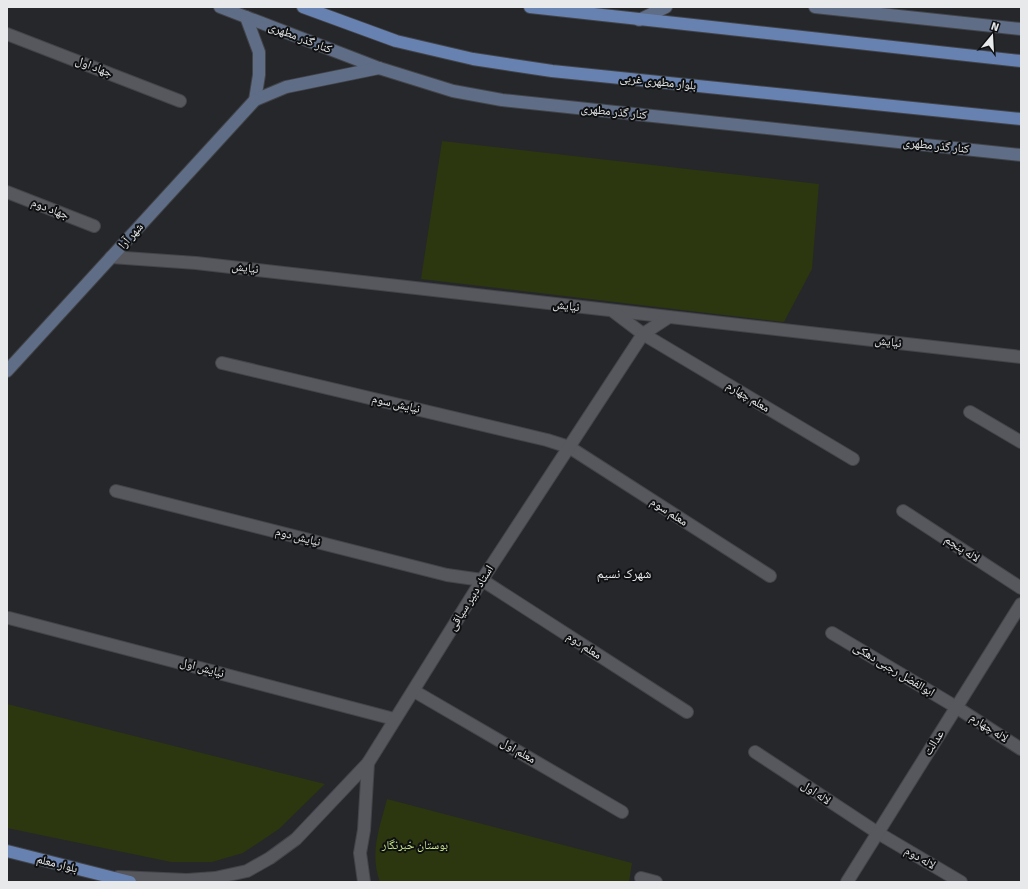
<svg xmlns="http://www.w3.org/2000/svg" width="1028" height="889" font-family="Signika,'Noto Naskh Arabic',sans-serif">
  <rect width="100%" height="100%" fill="#25272b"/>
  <!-- green -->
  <g fill="#2c360f">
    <path d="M 442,141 L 819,184 L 812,269 L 784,322 L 421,279 Z"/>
    <path d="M 7,704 L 325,784 L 279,829 L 243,853 L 212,862 L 171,862 L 7,828 Z"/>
    <path d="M 387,799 L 632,863 L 629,882 L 380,882 C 369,853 380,827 387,799 Z"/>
  </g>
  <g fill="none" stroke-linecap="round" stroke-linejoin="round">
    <defs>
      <g id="street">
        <path d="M 7,34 L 180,101"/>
        <path d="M 7,192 L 94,226"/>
        <path d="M 111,257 L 196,263 L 1021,357"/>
        <path d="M 614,312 L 643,334 L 853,459"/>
        <path d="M 222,363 L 547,440 L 569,447 L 770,576"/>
        <path d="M 970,412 L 1021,442"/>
        <path d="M 116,491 L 447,575 L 482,580 L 687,712"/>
        <path d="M 903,511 L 1021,588"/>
        <path d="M 9,618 L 394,719"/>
        <path d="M 832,633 L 956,707 L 1021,749"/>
        <path d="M 414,691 L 622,812"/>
        <path d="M 755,752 L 878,833 L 961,882"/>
        <path d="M 118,877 L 187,880 L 215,878 L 247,871 L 270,858 L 296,839 L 368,763"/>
        <path d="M 641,878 L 656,882"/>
        <path d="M 364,882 L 360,853 L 364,830 L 368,763 L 482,580 L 643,334 L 669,317"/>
        <path d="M 847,882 L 1021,604"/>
      </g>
      <g id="secondary">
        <path d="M 220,7 L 379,68 L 453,91 L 502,100 L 1021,155"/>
        <path d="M 815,7 L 1021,29"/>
        <path d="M 246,17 L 259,52 L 259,75 L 255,100"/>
        <path d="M 639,20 L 666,7"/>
        <path d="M 7,371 L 255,100 L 286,87 L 379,68"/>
      </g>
      <g id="primary">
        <path d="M 303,7 L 396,41 L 473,59 L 552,71 L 1021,119"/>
        <path d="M 530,7 L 1021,61"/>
        <path d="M 7,851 L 130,882"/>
      </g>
    </defs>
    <!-- street casing -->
    <use href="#street" stroke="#424448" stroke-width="14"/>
    <!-- secondary casing -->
    <use href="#secondary" stroke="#424448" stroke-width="14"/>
    <!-- primary casing -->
    <use href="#primary" stroke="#424448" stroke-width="14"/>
    <!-- street -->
    <use href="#street" stroke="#56585d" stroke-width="12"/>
    <!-- secondary -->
    <use href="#secondary" stroke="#5f6d87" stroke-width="12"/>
    <!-- primary -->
    <use href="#primary" stroke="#6781b1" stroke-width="12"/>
  </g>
  <g text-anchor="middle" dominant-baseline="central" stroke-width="4" stroke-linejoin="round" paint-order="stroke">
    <!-- street labels -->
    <g font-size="12" fill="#e7e9eb" stroke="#0f1012">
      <text transform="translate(300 38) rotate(21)">کنار گذر مطهری</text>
      <text transform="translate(94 67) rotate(21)">جهاد اول</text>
      <text transform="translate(658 82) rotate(6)">بلوار مطهری غربی</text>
      <text transform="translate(614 112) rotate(6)">کنار گذر مطهری</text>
      <text transform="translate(936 146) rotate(6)">کنار گذر مطهری</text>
      <text transform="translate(50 209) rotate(21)">جهاد دوم</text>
      <text transform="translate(131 236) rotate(-48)">شهر آرا</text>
      <text transform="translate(245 268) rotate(7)">نيايش</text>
      <text transform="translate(566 306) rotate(7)">نيايش</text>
      <text transform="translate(888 342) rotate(7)">نيايش</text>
      <text transform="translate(748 397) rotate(31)">معلم چهارم</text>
      <text transform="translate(396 404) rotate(13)">نیایش سوم</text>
      <text transform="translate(669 512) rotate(33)">معلم سوم</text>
      <text transform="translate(298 537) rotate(14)">نیایش دوم</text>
      <text transform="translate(962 549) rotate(33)">لاله پنجم</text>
      <text transform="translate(471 598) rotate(-58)">استاد دبیر سیاقی</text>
      <text transform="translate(584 646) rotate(33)">معلم دوم</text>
      <text transform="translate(202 668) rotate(15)">نیایش اول</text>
      <text transform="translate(894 670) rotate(31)">ابوالفضل رجبی دهکی</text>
      <text transform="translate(989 728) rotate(33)">لاله چهارم</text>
      <text transform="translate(934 743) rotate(-58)">عدالت</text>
      <text transform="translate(518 751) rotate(30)">معلم اول</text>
      <text transform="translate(816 793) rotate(34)">لاله اول</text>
      <text transform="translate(920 858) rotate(30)">لاله دوم</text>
      <text transform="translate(57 864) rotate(14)">بلوار معلم</text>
    </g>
    <!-- park labels -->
    <g font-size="12" fill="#cbea86" stroke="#0f1012">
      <text x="415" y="845">بوستان خبرنگار</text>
    </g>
    <!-- neighbourhood labels -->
    <g font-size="13" fill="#e7e9eb" stroke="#0f1012">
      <text x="624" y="574">شهرک نسیم</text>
    </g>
  </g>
  <!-- border -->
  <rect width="1028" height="889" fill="none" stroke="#e7e9eb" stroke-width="16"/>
  <!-- north arrow -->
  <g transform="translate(992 36) rotate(18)" stroke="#0f1012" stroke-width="3" paint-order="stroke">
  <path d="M0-3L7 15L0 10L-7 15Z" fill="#e7e9eb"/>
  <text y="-6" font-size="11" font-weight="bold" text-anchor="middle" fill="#e7e9eb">N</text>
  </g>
</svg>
